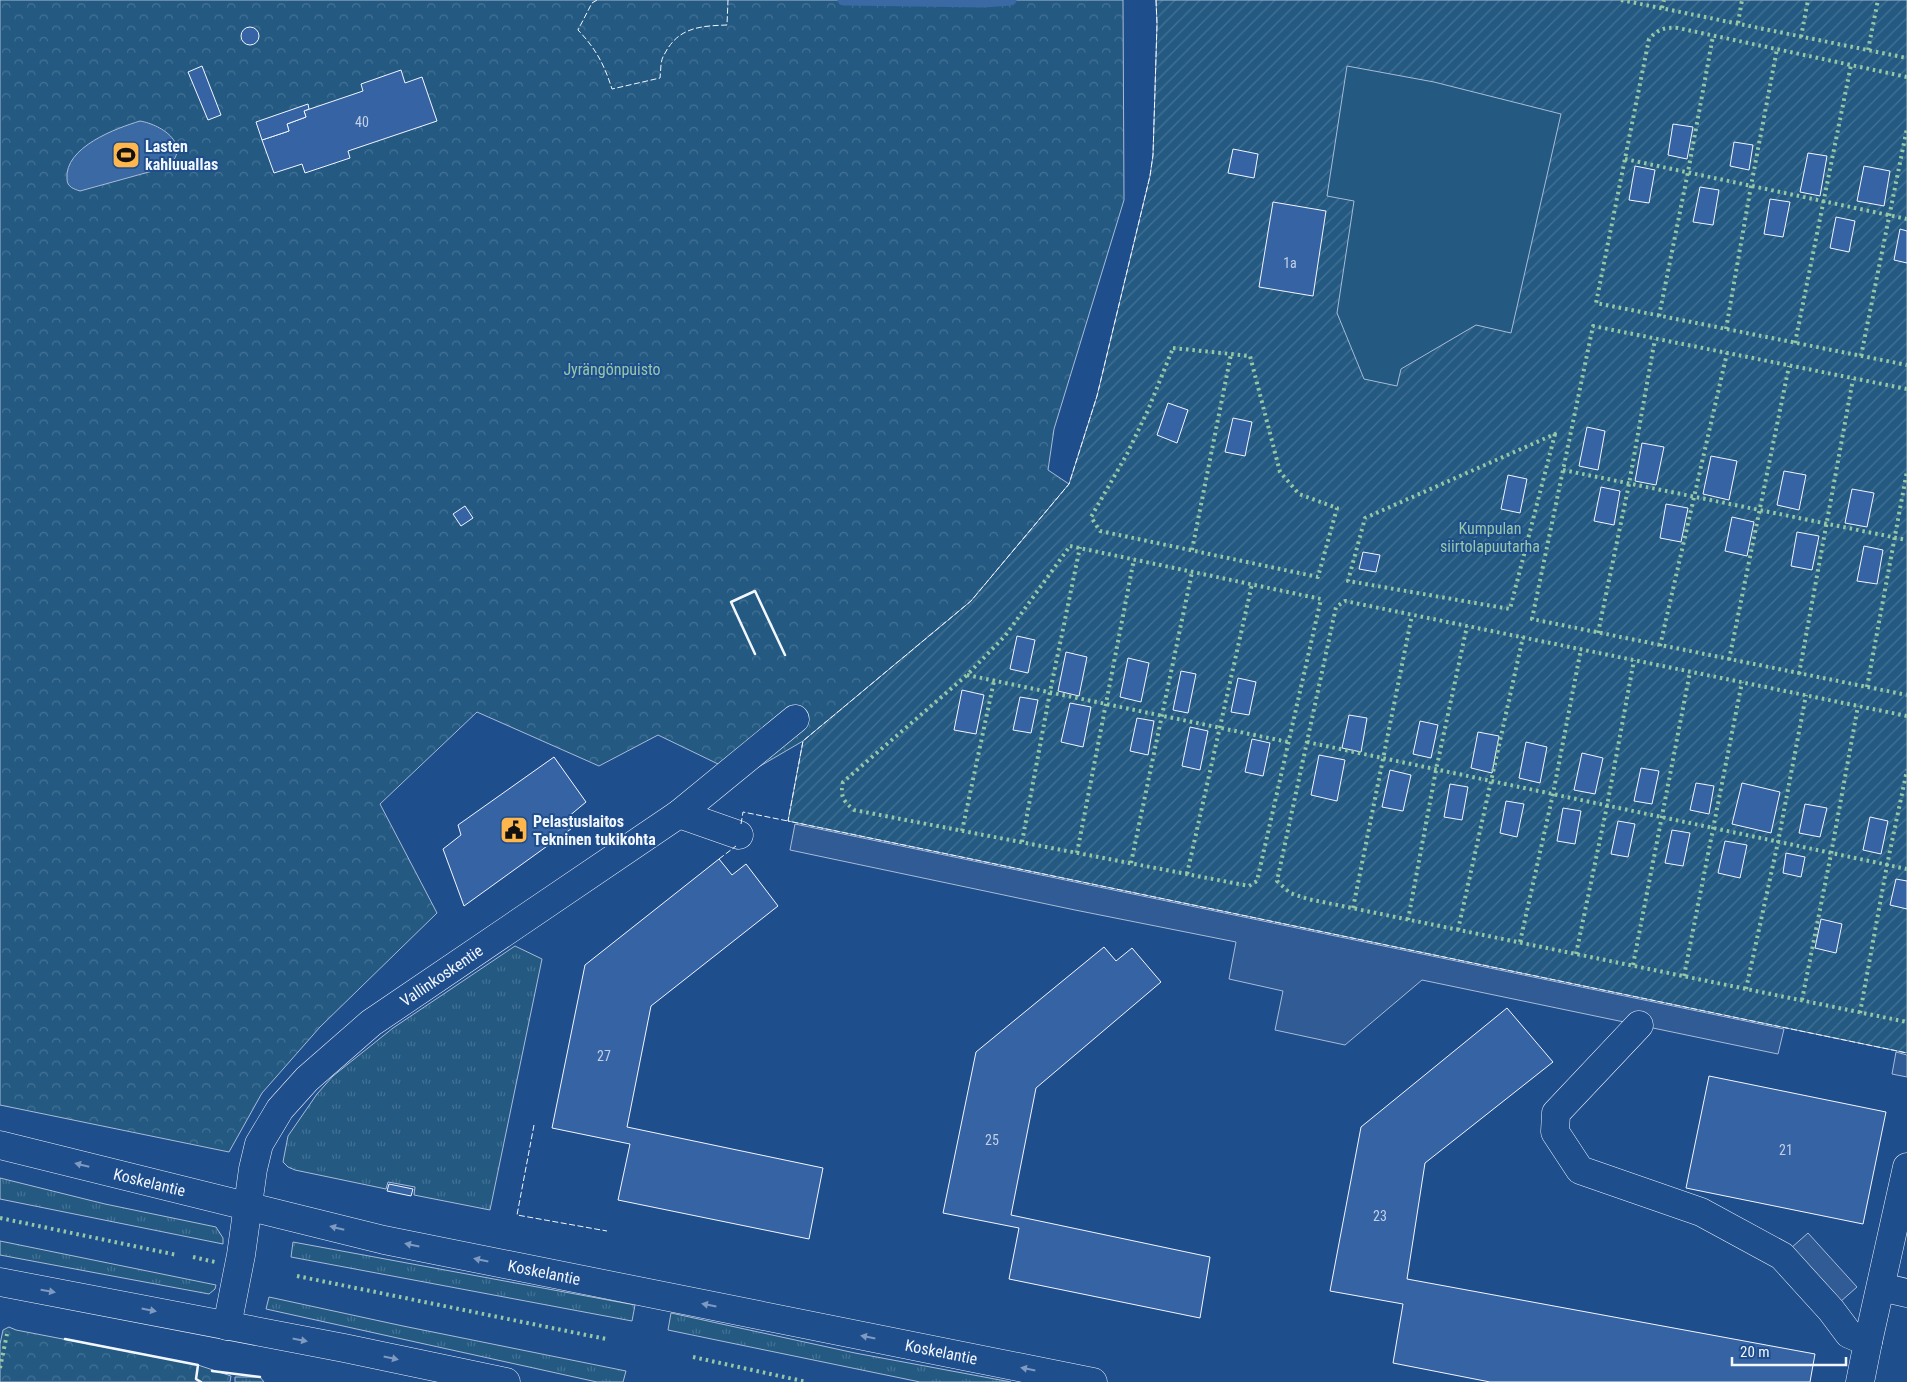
<svg xmlns="http://www.w3.org/2000/svg" width="1907" height="1382" font-family="'Roboto Condensed',sans-serif">
  <defs>
    <pattern id="grass-tufts" width="24" height="20" patternUnits="userSpaceOnUse" patternTransform="scale(1.25)"><rect width="24" height="20" fill="#245a82"/><path d="M3 7l-1-3M5 7V3M7 7l1-3M15 17l-1-3M17 17v-4M19 17l1-3" fill="none" stroke="#447295"/></pattern>
    <pattern id="park-crowns" width="20" height="18" patternUnits="userSpaceOnUse" patternTransform="scale(1.25)"><rect width="20" height="18" fill="#245a82"/><path d="M2 6a3 3 0 1 1 6 0M12 15a3 3 0 1 1 6 0" fill="none" stroke="#447295"/></pattern>
    <pattern id="garden-furrows" width="10" height="10" patternUnits="userSpaceOnUse" patternTransform="scale(1.25)"><rect width="10" height="10" fill="#245a82"/><path d="M-1 1l2-2M0 10L10 0M9 11l2-2" fill="none" stroke="#447295"/></pattern>
  </defs>
  <rect width="100%" height="100%" fill="#1f4e8c"/>
  <!-- grass -->
  <g fill="url(#grass-tufts)" stroke="#a8bbd7">
    <path d="M 515,946 L 542,959 L 490,1210 L 414,1195 L 415,1187 L 388,1182 L 386,1189 L 295,1170 L 288,1167 L 283,1162 L 288,1136 L 317,1094 L 333,1076 L 393,1028 Z"/>
    <path d="M 0,1178 L 105,1204 L 216,1227 L 223,1238 L 223,1244 L 0,1199 Z"/>
    <path d="M 0,1241 L 216,1285 L 215,1289 L 209,1294 L 0,1255 Z"/>
    <path d="M 293,1242 L 635,1305 L 632,1321 L 291,1257 Z"/>
    <path d="M 269,1297 L 403,1326 L 626,1371 L 623,1382 L 597,1382 L 266,1309 Z"/>
    <path d="M 671,1313 L 855,1353 L 1011,1382 L 920,1382 L 668,1330 Z"/>
    <path d="M 235,1377 L 260,1377 L 264,1382 L 235,1382 Z"/>
  </g>
  <!-- park -->
  <g fill="url(#park-crowns)" stroke="#a8bbd7">
    <path d="M 0,0 L 1123,0 L 1124,200 L 1054,429 L 1048,470 L 1069,484 L 971,601 L 803,741 L 743,776 L 658,735 L 599,766 L 477,712 L 380,804 L 437,913 L 320,1027 L 262,1093 L 229,1152 L 0,1105 Z"/>
    <path d="M 9,1327 L 16,1330 L 198,1365 L 231,1376 L 230,1382 L 0,1382 L 0,1344 L 3,1330 Z"/>
  </g>
  <!-- garden -->
  <path fill="url(#garden-furrows)" stroke="#a8bbd7" d="M 1156,0 L 1907,0 L 1907,1053 L 788,821 L 803,741 L 971,601 L 1069,484 L 1097,396 L 1150,176 L 1153,155 L 1157,24 Z"/>
  <!-- pitch -->
  <path fill="#245a82" stroke="#a8bbd7" d="M 1347,66 L 1434,82 L 1561,114 L 1511,333 L 1476,325 L 1401,369 L 1397,386 L 1364,379 L 1337,313 L 1354,201 L 1327,196 Z"/>
  <!-- parking -->
  <g fill="#305b95" stroke="#a8bbd7">
    <path d="M 795,824 L 1784,1029 L 1778,1054 L 1422,980 L 1345,1045 L 1275,1030 L 1283,991 L 1229,979 L 1236,942 L 1075,910 L 790,850 Z"/>
    <path d="M 1896,1052 L 1907,1055 L 1907,1077 L 1892,1074 Z"/>
    <path d="M 1808,1233 L 1857,1287 L 1831,1310 L 1782,1256 Z"/>
  </g>
  <!-- water -->
  <path fill="#3b69a3" stroke="#a8bbd7" d="M 140,121 C 163,125 193,146 167,167 L 80,191 C 74,189 67,187 67,179 C 64,147 117,128 140,121 Z"/>
  <g fill="none" stroke-linecap="round" stroke-linejoin="round">
    <!-- stream -->
    <path stroke="#3b69a3" stroke-width="11" d="M 843,0 L 984,2 L 1011,0"/>
  </g>
  <!-- building -->
  <g fill="#3563a3" stroke="#f2f6ff">
    <circle cx="250" cy="36" r="9"/>
    <path d="M 202,66 L 221,115 L 208,120 L 188,72 Z"/>
    <path d="M 401,70 L 405,83 L 422,77 L 437,121 L 348,151 L 350,158 L 305,173 L 302,164 L 274,173 L 262,140 L 289,131 L 287,124 L 306,117 L 304,111 L 363,91 L 361,84 Z"/>
    <path d="M 308,104 L 309,109 L 304,111 L 306,117 L 287,124 L 289,131 L 262,140 L 256,122 Z"/>
    <path d="M 1673,124 L 1693,127 L 1687,159 L 1668,155 Z"/>
    <path d="M 1734,142 L 1753,145 L 1749,170 L 1730,166 Z"/>
    <path d="M 1233,149 L 1258,154 L 1254,178 L 1228,173 Z"/>
    <path d="M 1808,153 L 1827,156 L 1820,196 L 1800,192 Z"/>
    <path d="M 1635,166 L 1655,170 L 1649,203 L 1629,200 Z"/>
    <path d="M 1864,166 L 1890,171 L 1884,206 L 1857,201 Z"/>
    <path d="M 1700,187 L 1719,190 L 1713,225 L 1693,222 Z"/>
    <path d="M 1770,199 L 1790,202 L 1783,237 L 1764,234 Z"/>
    <path d="M 1273,202 L 1326,211 L 1313,296 L 1259,287 Z"/>
    <path d="M 1836,217 L 1855,221 L 1849,252 L 1830,248 Z"/>
    <path d="M 1900,229 L 1907,231 L 1907,263 L 1894,260 Z"/>
    <path d="M 1168,403 L 1188,410 L 1177,443 L 1157,435 Z"/>
    <path d="M 1233,418 L 1252,422 L 1245,456 L 1225,452 Z"/>
    <path d="M 1587,427 L 1605,431 L 1598,470 L 1579,466 Z"/>
    <path d="M 1642,443 L 1664,447 L 1656,485 L 1635,481 Z"/>
    <path d="M 1711,456 L 1737,461 L 1729,500 L 1703,494 Z"/>
    <path d="M 1784,471 L 1806,475 L 1799,510 L 1777,505 Z"/>
    <path d="M 1508,475 L 1527,479 L 1520,513 L 1501,509 Z"/>
    <path d="M 1601,487 L 1620,491 L 1614,525 L 1594,521 Z"/>
    <path d="M 1852,489 L 1874,493 L 1867,527 L 1845,523 Z"/>
    <path d="M 1666,504 L 1688,508 L 1681,542 L 1660,538 Z"/>
    <path d="M 465,506 L 473,518 L 461,526 L 453,514 Z"/>
    <path d="M 1732,517 L 1754,522 L 1747,556 L 1725,551 Z"/>
    <path d="M 1797,532 L 1819,536 L 1812,570 L 1791,566 Z"/>
    <path d="M 1864,546 L 1883,550 L 1877,584 L 1857,581 Z"/>
    <path d="M 1363,552 L 1380,555 L 1376,572 L 1359,569 Z"/>
    <path d="M 1017,636 L 1035,640 L 1028,673 L 1010,669 Z"/>
    <path d="M 1066,652 L 1087,657 L 1079,696 L 1058,691 Z"/>
    <path d="M 1128,658 L 1149,663 L 1141,702 L 1120,697 Z"/>
    <path d="M 1181,671 L 1196,674 L 1188,713 L 1173,710 Z"/>
    <path d="M 1238,678 L 1256,682 L 1249,715 L 1231,712 Z"/>
    <path d="M 962,690 L 984,695 L 976,734 L 954,730 Z"/>
    <path d="M 1020,697 L 1038,700 L 1031,733 L 1013,730 Z"/>
    <path d="M 1070,703 L 1091,707 L 1083,747 L 1061,742 Z"/>
    <path d="M 1349,715 L 1367,718 L 1361,752 L 1342,748 Z"/>
    <path d="M 1137,718 L 1154,721 L 1148,755 L 1130,751 Z"/>
    <path d="M 1420,721 L 1438,725 L 1431,758 L 1413,754 Z"/>
    <path d="M 1190,727 L 1208,731 L 1200,770 L 1182,766 Z"/>
    <path d="M 1478,732 L 1499,736 L 1492,773 L 1471,768 Z"/>
    <path d="M 1252,739 L 1270,743 L 1263,776 L 1245,772 Z"/>
    <path d="M 1526,742 L 1547,747 L 1540,783 L 1519,778 Z"/>
    <path d="M 1582,753 L 1603,758 L 1595,794 L 1574,790 Z"/>
    <path d="M 1319,755 L 1345,760 L 1337,801 L 1311,795 Z"/>
    <path d="M 554,757 L 586,802 L 568,817 L 575,826 L 464,906 L 443,849 L 461,835 L 458,825 Z"/>
    <path d="M 1641,768 L 1659,771 L 1652,804 L 1634,801 Z"/>
    <path d="M 1390,770 L 1411,775 L 1403,811 L 1382,807 Z"/>
    <path d="M 1696,783 L 1714,786 L 1709,814 L 1690,810 Z"/>
    <path d="M 1742,783 L 1780,792 L 1771,833 L 1732,824 Z"/>
    <path d="M 1450,784 L 1468,787 L 1462,820 L 1444,817 Z"/>
    <path d="M 1506,801 L 1524,804 L 1517,837 L 1500,833 Z"/>
    <path d="M 1805,804 L 1827,808 L 1820,837 L 1799,833 Z"/>
    <path d="M 1563,808 L 1581,811 L 1575,844 L 1557,841 Z"/>
    <path d="M 1870,817 L 1888,821 L 1881,854 L 1863,850 Z"/>
    <path d="M 1618,821 L 1635,824 L 1628,857 L 1611,854 Z"/>
    <path d="M 1672,830 L 1690,833 L 1683,866 L 1665,863 Z"/>
    <path d="M 1725,841 L 1747,845 L 1740,878 L 1718,873 Z"/>
    <path d="M 1786,853 L 1805,857 L 1801,877 L 1783,873 Z"/>
    <path d="M 719,859 L 732,875 L 746,864 L 778,906 L 651,1006 L 627,1127 L 823,1168 L 809,1239 L 618,1200 L 630,1144 L 552,1128 L 585,965 Z"/>
    <path d="M 1896,879 L 1907,881 L 1907,909 L 1890,905 Z"/>
    <path d="M 1821,919 L 1842,924 L 1836,953 L 1815,948 Z"/>
    <path d="M 1104,947 L 1116,961 L 1132,948 L 1161,982 L 1036,1088 L 1011,1215 L 1210,1257 L 1200,1318 L 1009,1279 L 1019,1228 L 943,1213 L 976,1052 Z"/>
    <path d="M 1507,1008 L 1553,1062 L 1425,1163 L 1407,1279 L 1815,1354 L 1810,1382 L 1490,1382 L 1393,1363 L 1403,1304 L 1330,1291 L 1361,1127 Z"/>
    <path d="M 1709,1076 L 1886,1112 L 1863,1224 L 1686,1188 Z"/>
    <path d="M 389,1184 L 413,1189 L 411,1196 L 387,1191 Z"/>
  </g>
  <g fill="none" stroke-linecap="round" stroke-linejoin="round">
    <defs>
      <g id="minor">
        <path d="M 679,814 L 739,835"/>
        <path d="M 1639,1025 L 1556,1113 L 1555,1132 L 1580,1170 L 1701,1212 L 1782,1256 L 1831,1310 L 1849,1334 L 1868,1342 L 1860,1382"/>
        <path d="M 1881,1287 L 1907,1293"/>
        <path id="s1" d="M 227,1326 L 241,1255 L 253,1169 L 259,1144 L 280,1109 L 307,1079 L 371,1023 L 679,814 L 795,719"/>
        <path d="M 1868,1342 L 1907,1167"/>
      </g>
      <g id="major">
        <path id="s2" d="M 0,1145 L 384,1240 L 1093,1382"/>
        <path d="M 0,1282 L 344,1348 L 506,1382"/>
      </g>
    </defs>
    <!-- minor casing -->
    <use href="#minor" stroke="#f2f6ff" stroke-width="29"/>
    <!-- major casing -->
    <use href="#major" stroke="#f2f6ff" stroke-width="29"/>
    <!-- minor -->
    <use href="#minor" stroke="#1f4e8c" stroke-width="28"/>
    <!-- major -->
    <use href="#major" stroke="#1f4e8c" stroke-width="28"/>
    <!-- hedge -->
    <g stroke="#97c8a6" stroke-width="4" stroke-dasharray="2.5 4" stroke-linecap="butt">
      <path d="M 1621,0 L 1907,58"/>
      <path d="M 1662,8 L 1664,0"/>
      <path d="M 1738,23 L 1742,0"/>
      <path d="M 1801,37 L 1808,0"/>
      <path d="M 1868,50 L 1878,0"/>
      <path d="M 1907,77 L 1678,28 C 1665,27 1658,29 1649,39 L 1596,303 L 1907,365"/>
      <path d="M 1625,159 L 1907,219"/>
      <path d="M 1659,316 L 1688,172 L 1713,36"/>
      <path d="M 1726,329 L 1751,186 L 1777,49"/>
      <path d="M 1795,343 L 1851,65"/>
      <path d="M 1173,348 L 1250,356 L 1280,472 L 1299,494 L 1337,508 L 1318,577 L 1100,531 L 1091,517 L 1127,454 L 1148,410 Z"/>
      <path d="M 1861,356 L 1907,128"/>
      <path d="M 1907,389 L 1593,326 L 1532,619 L 1907,695"/>
      <path d="M 1555,434 L 1510,609 L 1348,581 L 1365,518 Z"/>
      <path d="M 1563,470 L 1907,540"/>
      <path d="M 1070,546 L 1321,599 L 1257,881 L 1249,886 L 854,810 C 843,801 840,796 843,782 L 967,675 L 1005,636 Z"/>
      <path d="M 1192,550 L 1231,354"/>
      <path d="M 1598,633 L 1629,484 L 1655,339"/>
      <path d="M 1660,646 L 1727,353"/>
      <path d="M 1729,660 L 1789,366"/>
      <path d="M 1799,674 L 1853,379"/>
      <path d="M 967,675 L 1288,742"/>
      <path d="M 1867,687 L 1907,471"/>
      <path d="M 1907,716 L 1345,601 L 1336,607 L 1277,881 L 1290,893 L 1308,899 L 1907,1022"/>
      <path d="M 1307,742 L 1907,869"/>
      <path d="M 962,831 L 994,681"/>
      <path d="M 1022,842 L 1050,692 L 1080,547"/>
      <path d="M 1077,853 L 1134,559"/>
      <path d="M 1131,863 L 1192,572"/>
      <path d="M 1187,874 L 1252,584"/>
      <path d="M 1353,908 L 1412,615"/>
      <path d="M 1408,920 L 1436,770 L 1467,626"/>
      <path d="M 1458,930 L 1523,637"/>
      <path d="M 1520,942 L 1553,794 L 1581,649"/>
      <path d="M 1576,954 L 1607,806 L 1634,660"/>
      <path d="M 1633,965 L 1690,672"/>
      <path d="M 1684,976 L 1742,682"/>
      <path d="M 1746,989 L 1778,842 L 1806,695"/>
      <path d="M 1802,1000 L 1831,854 L 1858,706"/>
      <path d="M 1860,1013 L 1887,865 L 1907,770"/>
      <path d="M 0,1218 L 177,1255"/>
      <path d="M 193,1257 L 215,1262"/>
      <path d="M 297,1276 L 606,1339"/>
      <path d="M 693,1357 L 807,1382"/>
      <path d="M 0,1368 L 7,1334"/>
    </g>
    <!-- fence -->
    <g stroke="#f2f6ff" stroke-width="1" stroke-dasharray="6 2.5" stroke-linecap="butt">
      <path d="M 597,0 L 592,3 L 578,30 C 596,49 604,64 612,89 L 660,78 C 661,71 660,61 664,55 C 678,27 700,26 727,25 L 728,0"/>
      <path d="M 1156,0 L 1157,24 L 1153,155 L 1150,176 L 1097,396 L 1069,484 L 971,601 L 803,741 L 788,821 L 1907,1053"/>
      <path d="M 741,824 L 743,812 L 788,821"/>
      <path d="M 719,859 L 736,846"/>
      <path d="M 534,1125 L 517,1215 L 607,1231"/>
    </g>
    <!-- wall -->
    <g stroke="#f2f6ff" stroke-width="2.5">
      <path d="M 755,654 L 731,602 L 755,591 L 785,655"/>
      <path d="M 65,1339 L 198,1365 L 196,1379 L 201,1382"/>
      <path d="M 212,1371 L 260,1377"/>
    </g>
  </g>
  <!-- one-way arrows -->
  <defs><path id="oneway-solid" d="M-6-.8H1V-3.2L6.5 0L1 3.2V.8H-6Z" transform="scale(1.25)"/></defs>
  <g fill="#7e9ac0">
    <use href="#oneway-solid" transform="translate(82 1165) rotate(-166)"/>
    <use href="#oneway-solid" transform="translate(337 1228) rotate(-166)"/>
    <use href="#oneway-solid" transform="translate(412 1245) rotate(-168)"/>
    <use href="#oneway-solid" transform="translate(481 1260) rotate(-168)"/>
    <use href="#oneway-solid" transform="translate(48 1291) rotate(10)"/>
    <use href="#oneway-solid" transform="translate(709 1305) rotate(-169)"/>
    <use href="#oneway-solid" transform="translate(149 1310) rotate(11)"/>
    <use href="#oneway-solid" transform="translate(868 1337) rotate(-169)"/>
    <use href="#oneway-solid" transform="translate(300 1340) rotate(11)"/>
    <use href="#oneway-solid" transform="translate(391 1358) rotate(12)"/>
    <use href="#oneway-solid" transform="translate(1028 1369) rotate(-169)"/>
  </g>
  <!-- icons -->
  <defs>
    <symbol id="stadium-square" viewBox="-11 -11 22 22"><rect x="-9" y="-9" width="18" height="18" rx="4" fill="#ffb74d" stroke="#1f4e8c"/><path d="M0-5a6.5 5 0 1 0 0 10a6.5 5 0 1 0 0-10ZM-3.5-1.8h7v3.6h-7Z" fill="#111"/></symbol>
    <symbol id="civic-square" viewBox="-11 -11 22 22"><rect x="-9" y="-9" width="18" height="18" rx="4" fill="#ffb74d" stroke="#1f4e8c"/><path d="M-.6-6.5H3V-4.5H.6V-3L4-1V1h2V6H-6V1h2V-1L-.6-3ZM-1.2 2.5V6h2.4V2.5Z" fill="#111"/></symbol>
  </defs>
  <g fill-rule="evenodd">
    <use href="#stadium-square" x="110" y="139" width="32" height="32"/>
    <use href="#civic-square" x="498" y="814" width="32" height="32"/>
  </g>
  <g text-anchor="middle" dominant-baseline="central" stroke-width="4" stroke-linejoin="round" paint-order="stroke">
    <!-- number labels -->
    <g font-size="14" fill="#c3d1e8">
      <text x="362" y="122">40</text>
      <text x="1290" y="263">1a</text>
      <text x="604" y="1056">27</text>
      <text x="992" y="1140">25</text>
      <text x="1786" y="1150">21</text>
      <text x="1380" y="1216">23</text>
    </g>
    <!-- poi labels -->
    <g font-size="16" font-weight="bold" fill="#f2f6ff" stroke="#1f4e8c" text-anchor="start">
      <text x="145" y="146">Lasten<tspan x="145" dy="18">kahluuallas</tspan></text>
      <text x="533" y="821">Pelastuslaitos<tspan x="533" dy="18">Tekninen tukikohta</tspan></text>
    </g>
    <!-- park labels -->
    <g font-size="16" fill="#97c8a6" stroke="#1f4e8c">
      <text x="612" y="369">Jyrängönpuisto</text>
      <text x="1490" y="528">Kumpulan<tspan x="1490" dy="18">siirtolapuutarha</tspan></text>
    </g>
    <!-- street labels -->
    <g font-size="16" fill="#f2f6ff" stroke="#1f4e8c">
      <text stroke="none"><textPath href="#s1" startOffset="436">Vallinkoskentie</textPath></text>
      <text stroke="none"><textPath href="#s2" startOffset="154">Koskelantie</textPath></text>
      <text stroke="none"><textPath href="#s2" startOffset="559">Koskelantie</textPath></text>
      <text stroke="none"><textPath href="#s2" startOffset="964">Koskelantie</textPath></text>
    </g>
  </g>
  <!-- scale -->
  <path d="M1732 1357v8h114v-8" fill="none" stroke="#f2f6ff" stroke-width="2.5"/>
  <text x="1740" y="1357" font-size="15" fill="#f2f6ff" stroke="#1f4e8c" stroke-width="4" paint-order="stroke">20 m</text>
</svg>
